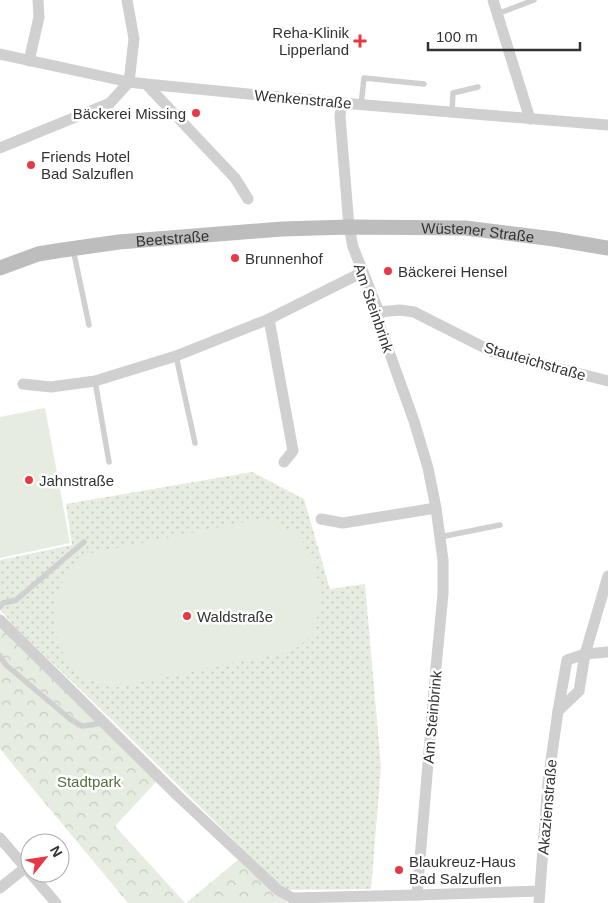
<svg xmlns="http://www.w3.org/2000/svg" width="608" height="903" font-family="Helvetica,sans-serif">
  <defs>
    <pattern id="green-dots" width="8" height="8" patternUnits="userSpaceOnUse" patternTransform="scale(1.25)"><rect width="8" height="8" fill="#e6ecdf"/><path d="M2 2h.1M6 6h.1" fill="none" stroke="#c6cbc0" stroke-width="1.8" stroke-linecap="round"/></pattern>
    <pattern id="forest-crowns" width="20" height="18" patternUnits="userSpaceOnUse" patternTransform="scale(1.25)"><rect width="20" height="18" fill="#e6ecdf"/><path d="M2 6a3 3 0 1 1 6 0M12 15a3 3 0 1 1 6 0" fill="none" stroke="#c6cbc0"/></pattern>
  </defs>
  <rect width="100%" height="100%" fill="#fff"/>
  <!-- green -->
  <path fill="url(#green-dots)" d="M 252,472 L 304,499 L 330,589 L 365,584 L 381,767 L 371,889 L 287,890 L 276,882 L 112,720 L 15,627 L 0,609 L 0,560 L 72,545 L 66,504 Z"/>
  <!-- forest -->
  <g fill="url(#forest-crowns)">
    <path d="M 0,625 L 157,781 L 115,826 L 185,903 L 128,903 L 0,749 Z"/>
    <path d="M 238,860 L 275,893 L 288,903 L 186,903 Z"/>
  </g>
  <!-- pitch -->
  <g fill="#e6ecdf">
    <path d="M 45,408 L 70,543 L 0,558 L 0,417 Z"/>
    <path d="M 265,518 L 298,534 L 314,562 L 321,597 L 314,633 L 293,651 L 113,688 L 85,679 L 69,667 L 57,640 L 55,599 L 67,572 L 87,554 Z"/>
  </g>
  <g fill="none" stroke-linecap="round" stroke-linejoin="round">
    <!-- service -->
    <g stroke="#d0d0d0" stroke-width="5.5">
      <path d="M 497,14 L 534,0"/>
      <path d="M 361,105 L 364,78 L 424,84"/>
      <path d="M 452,112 L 453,93 L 478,87"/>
      <path d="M 73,249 L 89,325"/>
      <path d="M 176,356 L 195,443"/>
      <path d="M 95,381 L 109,462"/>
      <path d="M 440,537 L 500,525"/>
      <path d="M 0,607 L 3,603 L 16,600 L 84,542"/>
      <path d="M 0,656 L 6,665 L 70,719 L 82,726 L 97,724 L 100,719"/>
    </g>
    <!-- minor -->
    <g stroke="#d0d0d0" stroke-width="11">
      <path d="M 493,0 L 530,119"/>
      <path d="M 0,54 L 129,82 L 146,84 L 342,103 L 608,125"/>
      <path d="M 29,61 L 39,17 L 38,0"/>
      <path d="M 146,84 L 235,178 L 248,199"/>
      <path d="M 342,103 L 340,116 L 349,227 L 353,247 L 379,312 L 379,322 L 382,332 L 414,421 L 428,468 L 436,508 L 443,560 L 443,594 L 436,667 L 417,895"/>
      <path d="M 0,148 L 110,103 L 129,82 L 134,39 L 127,0"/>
      <path d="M 379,312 L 400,310 L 414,312 L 493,352 L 608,381"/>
      <path d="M 269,319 L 293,451 L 284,462"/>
      <path d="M 23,384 L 51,387 L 95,381 L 176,356 L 269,319 L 363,272"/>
      <path d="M 321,519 L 343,523 L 436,508"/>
      <path d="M 0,620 L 178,796 L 278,890 L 301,903"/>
      <path d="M 558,711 L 567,660 L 585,654 L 608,652"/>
      <path d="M 0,838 L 56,903"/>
      <path d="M 0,888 L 25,868"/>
      <path d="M 293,898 L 417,895 L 540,891"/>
      <path d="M 539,903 L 548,782 L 558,711 L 579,691 L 585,654 L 608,576"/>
    </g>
    <!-- secondary -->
    <path stroke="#bdbdbd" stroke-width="15" id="s1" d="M 0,268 L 38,254 L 56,251 L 119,242 L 282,229 L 349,227 L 465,228 L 554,239 L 608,248"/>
  </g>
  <!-- markers -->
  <g fill="#e63946" stroke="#fff" stroke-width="2">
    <path d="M357.5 33.5h5v5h5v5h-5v5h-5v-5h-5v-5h5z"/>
    <circle cx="196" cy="113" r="5"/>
    <circle cx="31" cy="165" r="5"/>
    <circle cx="235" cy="258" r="5"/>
    <circle cx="388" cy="271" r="5"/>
    <circle cx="29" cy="480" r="5"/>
    <circle cx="187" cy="616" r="5"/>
    <circle cx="399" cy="870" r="5"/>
  </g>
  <g text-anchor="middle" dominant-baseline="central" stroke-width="5" stroke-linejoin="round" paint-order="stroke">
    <!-- poi labels -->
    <g font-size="15" fill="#333" stroke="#fff" text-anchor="start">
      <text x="349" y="32" text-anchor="end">Reha-Klinik<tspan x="349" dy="17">Lipperland</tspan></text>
      <text x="186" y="113" text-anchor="end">Bäckerei Missing</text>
      <text x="41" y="156">Friends Hotel<tspan x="41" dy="17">Bad Salzuflen</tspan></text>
      <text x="245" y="258">Brunnenhof</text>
      <text x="398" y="271">Bäckerei Hensel</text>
      <text x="39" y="480">Jahnstraße</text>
      <text x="197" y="616">Waldstraße</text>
      <text x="409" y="861">Blaukreuz-Haus<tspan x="409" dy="17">Bad Salzuflen</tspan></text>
    </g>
    <!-- street labels -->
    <g font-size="15" fill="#333" stroke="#fff">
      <text transform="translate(303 99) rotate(5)">Wenkenstraße</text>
      <text stroke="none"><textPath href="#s1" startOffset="482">Wüstener Straße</textPath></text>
      <text stroke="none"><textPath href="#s1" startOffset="176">Beetstraße</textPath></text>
      <text transform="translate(374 308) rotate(71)">Am Steinbrink</text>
      <text transform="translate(535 361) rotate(16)">Stauteichstraße</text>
      <text transform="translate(432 717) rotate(-85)">Am Steinbrink</text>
      <text transform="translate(547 807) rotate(-85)">Akazienstraße</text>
    </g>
    <!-- park labels -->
    <g font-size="15" fill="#56703f" stroke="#fff">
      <text x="89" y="781">Stadtpark</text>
    </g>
  </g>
  <!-- north arrow -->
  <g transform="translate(45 858) rotate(60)"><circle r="24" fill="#ffffff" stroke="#adadad"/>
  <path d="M0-4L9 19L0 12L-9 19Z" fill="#e63946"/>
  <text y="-8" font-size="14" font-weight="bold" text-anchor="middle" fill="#333333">N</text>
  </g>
  <!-- scale -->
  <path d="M428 42v8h152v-8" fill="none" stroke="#333333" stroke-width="2.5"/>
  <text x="436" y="42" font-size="15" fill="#333333" stroke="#ffffff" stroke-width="4" paint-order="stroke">100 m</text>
</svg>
